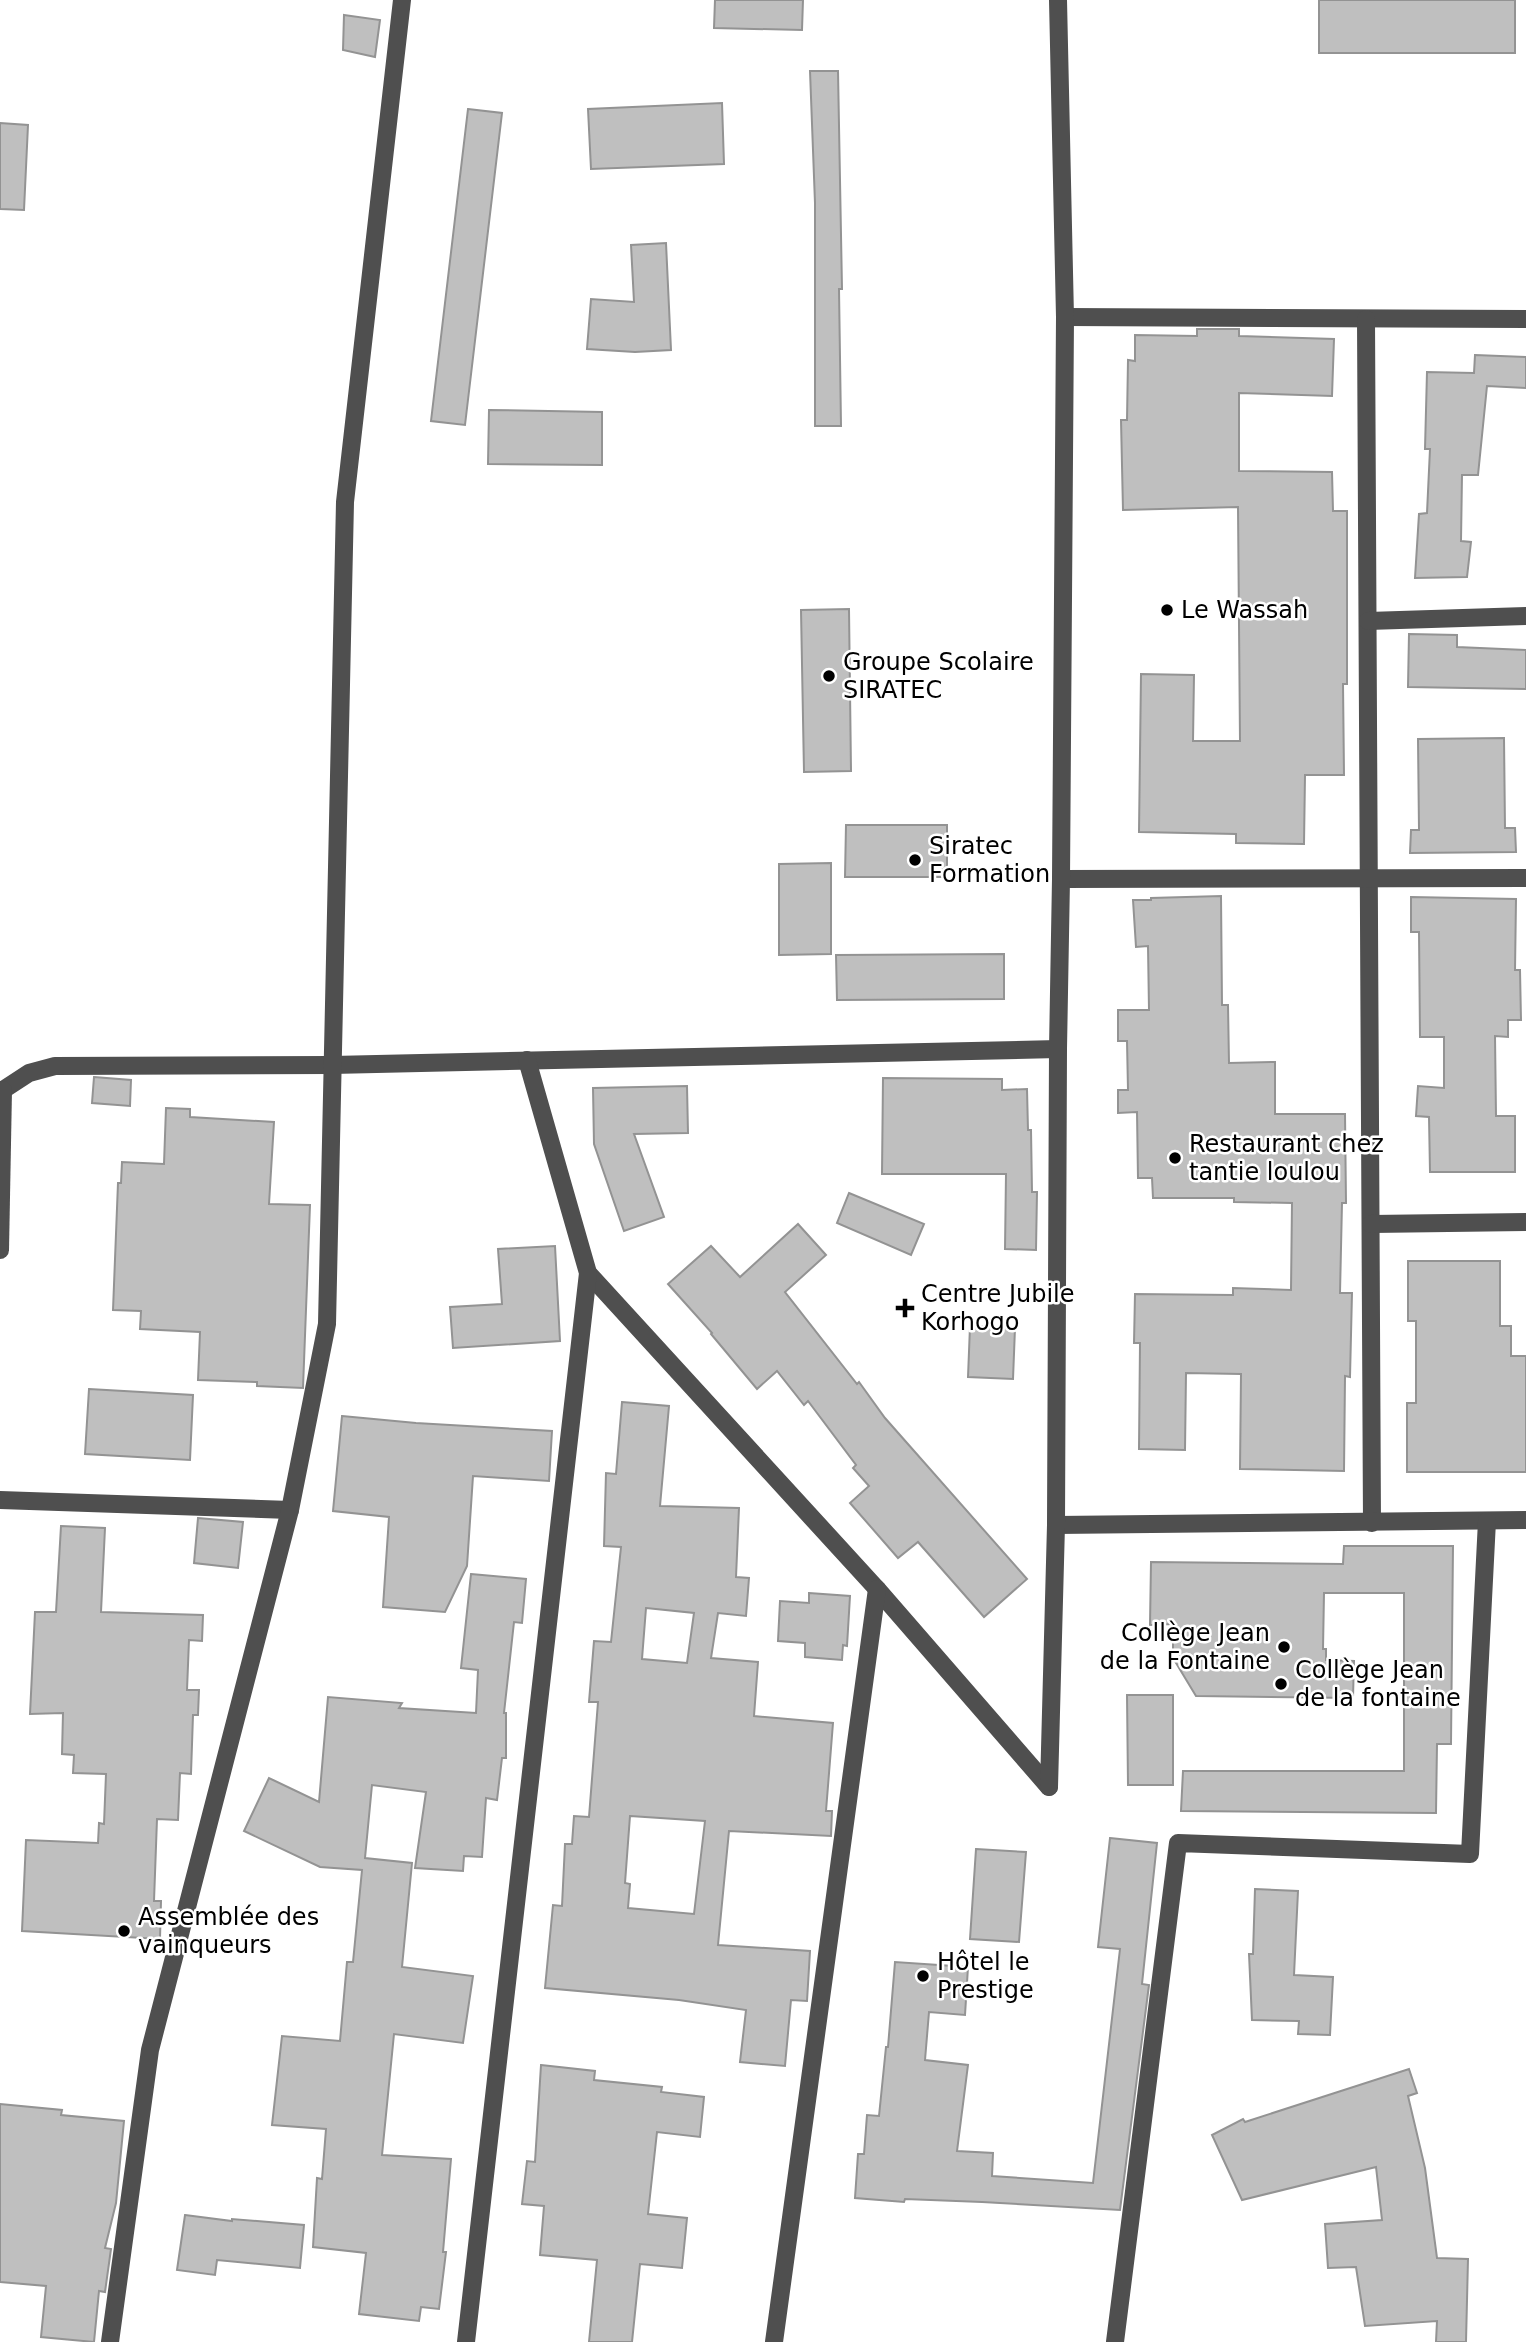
<svg xmlns="http://www.w3.org/2000/svg" width="1526" height="2342" font-family="'DejaVu Sans',sans-serif">
  <rect width="100%" height="100%" fill="#fff"/>
  <!-- building -->
  <g fill="#bfbfbf" stroke="#939393" stroke-width="2" fill-rule="evenodd">
    <path d="M 715,0 L 803,0 L 802,30 L 714,28 Z"/>
    <rect x="1319" y="0" width="196" height="53"/>
    <path d="M 344,15 L 380,20 L 375,57 L 343,50 Z"/>
    <path d="M 810,71 L 838,71 L 842,289 L 839,289 L 841,426 L 815,426 L 815,203 Z"/>
    <path d="M 722,103 L 724,164 L 591,169 L 588,109 Z"/>
    <path d="M 468,109 L 502,113 L 465,425 L 431,421 Z"/>
    <path d="M 0,123 L 28,125 L 24,210 L 0,209 Z"/>
    <path d="M 666,243 L 671,350 L 635,352 L 587,349 L 591,299 L 634,302 L 631,245 Z"/>
    <path d="M 1197,329 L 1239,329 L 1239,336 L 1334,339 L 1332,396 L 1239,393 L 1239,471 L 1332,472 L 1333,511 L 1347,511 L 1347,684 L 1343,684 L 1344,775 L 1305,775 L 1304,844 L 1236,843 L 1236,834 L 1139,832 L 1141,674 L 1194,675 L 1193,741 L 1240,741 L 1238,507 L 1123,510 L 1121,420 L 1127,420 L 1128,360 L 1135,361 L 1135,335 L 1197,336 Z"/>
    <path d="M 1475,355 L 1526,357 L 1526,388 L 1487,386 L 1478,475 L 1462,475 L 1461,541 L 1471,542 L 1467,577 L 1415,578 L 1419,514 L 1427,513 L 1430,449 L 1425,449 L 1427,372 L 1474,373 Z"/>
    <path d="M 489,410 L 602,412 L 602,465 L 488,464 Z"/>
    <path d="M 849,609 L 851,771 L 804,772 L 801,610 Z"/>
    <path d="M 1409,634 L 1457,635 L 1457,647 L 1526,650 L 1526,689 L 1408,687 Z"/>
    <path d="M 1504,738 L 1505,828 L 1515,828 L 1516,852 L 1410,853 L 1411,830 L 1419,830 L 1418,739 Z"/>
    <path d="M 846,825 L 947,825 L 947,877 L 845,877 Z"/>
    <path d="M 831,863 L 831,954 L 779,955 L 779,864 Z"/>
    <path d="M 1221,896 L 1222,1005 L 1228,1005 L 1229,1063 L 1275,1062 L 1275,1114 L 1345,1114 L 1346,1203 L 1342,1203 L 1340,1293 L 1352,1293 L 1350,1377 L 1345,1376 L 1344,1471 L 1240,1469 L 1241,1374 L 1186,1373 L 1185,1450 L 1139,1449 L 1140,1343 L 1134,1343 L 1135,1294 L 1233,1295 L 1233,1288 L 1291,1290 L 1292,1203 L 1234,1202 L 1234,1198 L 1153,1198 L 1152,1178 L 1138,1178 L 1137,1112 L 1118,1113 L 1118,1090 L 1128,1090 L 1127,1041 L 1118,1041 L 1118,1010 L 1149,1010 L 1148,946 L 1136,947 L 1133,900 L 1151,900 L 1151,898 Z"/>
    <path d="M 1411,897 L 1516,899 L 1515,970 L 1520,970 L 1521,1020 L 1508,1020 L 1508,1037 L 1495,1036 L 1496,1116 L 1515,1116 L 1515,1172 L 1430,1172 L 1429,1117 L 1416,1116 L 1418,1086 L 1444,1088 L 1444,1037 L 1420,1037 L 1419,932 L 1411,932 Z"/>
    <path d="M 1004,954 L 1004,999 L 837,1000 L 836,955 Z"/>
    <path d="M 94,1077 L 131,1080 L 130,1106 L 92,1103 Z"/>
    <path d="M 883,1078 L 1002,1079 L 1002,1090 L 1027,1089 L 1028,1130 L 1031,1130 L 1032,1192 L 1037,1192 L 1036,1250 L 1005,1249 L 1006,1174 L 882,1174 Z"/>
    <path d="M 687,1086 L 688,1133 L 634,1134 L 664,1217 L 624,1231 L 594,1144 L 593,1088 Z"/>
    <path d="M 166,1108 L 190,1109 L 190,1117 L 274,1122 L 269,1204 L 310,1205 L 303,1388 L 257,1386 L 257,1382 L 198,1380 L 200,1332 L 140,1329 L 141,1311 L 113,1310 L 118,1183 L 121,1183 L 122,1162 L 164,1164 Z"/>
    <path d="M 849,1193 L 924,1224 L 911,1255 L 837,1223 Z"/>
    <path d="M 798,1224 L 826,1255 L 785,1292 L 857,1384 L 859,1382 L 885,1418 L 1027,1579 L 984,1617 L 918,1542 L 898,1558 L 850,1503 L 869,1486 L 853,1468 L 856,1465 L 808,1401 L 804,1405 L 777,1371 L 757,1389 L 711,1334 L 712,1333 L 668,1284 L 711,1246 L 740,1277 Z"/>
    <path d="M 555,1246 L 560,1341 L 453,1348 L 450,1307 L 502,1304 L 498,1249 Z"/>
    <path d="M 1408,1261 L 1500,1261 L 1500,1326 L 1511,1326 L 1511,1356 L 1526,1356 L 1526,1472 L 1407,1472 L 1407,1403 L 1416,1403 L 1416,1321 L 1408,1321 Z"/>
    <path d="M 970,1326 L 1015,1328 L 1013,1379 L 968,1377 Z"/>
    <path d="M 89,1389 L 193,1395 L 190,1460 L 85,1454 Z"/>
    <path d="M 622,1402 L 669,1406 L 660,1506 L 739,1508 L 736,1577 L 749,1578 L 746,1616 L 718,1613 L 711,1658 L 758,1662 L 754,1716 L 833,1723 L 826,1811 L 832,1811 L 831,1836 L 729,1831 L 718,1945 L 810,1951 L 807,2001 L 791,2000 L 785,2066 L 740,2062 L 746,2010 L 679,2000 L 545,1988 L 553,1905 L 562,1906 L 565,1844 L 572,1844 L 574,1816 L 589,1817 L 598,1702 L 589,1702 L 594,1641 L 611,1642 L 621,1547 L 604,1546 L 606,1473 L 616,1474 ZM 646,1608 L 694,1613 L 687,1663 L 642,1659 ZM 630,1816 L 705,1821 L 694,1914 L 628,1908 L 630,1884 L 625,1883 Z"/>
    <path d="M 342,1416 L 416,1423 L 552,1431 L 549,1481 L 473,1476 L 467,1566 L 445,1612 L 383,1607 L 389,1517 L 333,1511 Z"/>
    <path d="M 198,1518 L 243,1522 L 238,1568 L 194,1563 Z"/>
    <path d="M 61,1526 L 105,1528 L 101,1612 L 203,1615 L 202,1641 L 189,1640 L 187,1690 L 199,1690 L 198,1715 L 193,1715 L 191,1774 L 180,1773 L 178,1820 L 157,1819 L 154,1901 L 161,1901 L 160,1939 L 22,1931 L 26,1840 L 98,1843 L 99,1823 L 104,1824 L 106,1774 L 73,1773 L 74,1755 L 62,1754 L 63,1713 L 30,1714 L 35,1612 L 56,1612 Z"/>
    <path d="M 1344,1546 L 1453,1546 L 1451,1744 L 1437,1744 L 1436,1813 L 1181,1811 L 1183,1771 L 1404,1771 L 1404,1593 L 1324,1593 L 1323,1649 L 1326,1649 L 1326,1660 L 1354,1661 L 1353,1698 L 1196,1696 L 1173,1658 L 1173,1624 L 1150,1625 L 1151,1562 L 1343,1564 Z"/>
    <path d="M 471,1574 L 526,1579 L 522,1623 L 514,1622 L 504,1713 L 506,1713 L 506,1758 L 502,1758 L 497,1800 L 486,1798 L 482,1857 L 464,1856 L 463,1871 L 415,1868 L 426,1792 L 372,1785 L 365,1858 L 412,1863 L 402,1967 L 473,1976 L 463,2043 L 394,2034 L 382,2155 L 451,2159 L 443,2252 L 446,2252 L 439,2309 L 421,2307 L 419,2321 L 359,2314 L 366,2253 L 313,2247 L 317,2178 L 322,2179 L 326,2129 L 272,2125 L 282,2036 L 340,2041 L 347,1962 L 353,1962 L 362,1870 L 320,1867 L 244,1831 L 269,1778 L 319,1802 L 328,1697 L 402,1703 L 399,1708 L 476,1713 L 478,1670 L 461,1668 Z"/>
    <path d="M 809,1593 L 850,1596 L 847,1646 L 843,1645 L 842,1660 L 805,1657 L 805,1643 L 778,1641 L 780,1601 L 809,1603 Z"/>
    <path d="M 1127,1695 L 1173,1695 L 1173,1785 L 1128,1785 Z"/>
    <path d="M 1110,1838 L 1157,1843 L 1142,1984 L 1149,1985 L 1120,2210 L 982,2202 L 905,2199 L 904,2202 L 855,2198 L 858,2154 L 864,2154 L 867,2115 L 879,2116 L 886,2047 L 888,2047 L 895,1962 L 968,1967 L 965,2015 L 929,2012 L 925,2060 L 968,2065 L 957,2151 L 993,2153 L 992,2176 L 1093,2183 L 1120,1949 L 1098,1947 Z"/>
    <path d="M 976,1849 L 1026,1852 L 1019,1942 L 970,1939 Z"/>
    <path d="M 1255,1889 L 1298,1891 L 1294,1975 L 1333,1977 L 1330,2035 L 1298,2034 L 1299,2021 L 1252,2020 L 1249,1954 L 1253,1954 Z"/>
    <path d="M 541,2065 L 595,2071 L 594,2080 L 662,2087 L 661,2092 L 704,2097 L 700,2137 L 657,2132 L 648,2214 L 687,2218 L 682,2268 L 640,2264 L 632,2342 L 589,2342 L 597,2260 L 540,2255 L 544,2206 L 522,2204 L 527,2161 L 535,2162 Z"/>
    <path d="M 1409,2069 L 1417,2093 L 1408,2096 L 1425,2168 L 1437,2258 L 1468,2259 L 1466,2342 L 1436,2342 L 1437,2321 L 1365,2326 L 1356,2267 L 1328,2268 L 1325,2224 L 1382,2220 L 1376,2167 L 1242,2200 L 1212,2135 L 1243,2119 L 1245,2122 Z"/>
    <path d="M 0,2104 L 62,2110 L 61,2115 L 124,2121 L 116,2203 L 105,2248 L 111,2249 L 105,2292 L 99,2291 L 94,2342 L 41,2337 L 46,2286 L 0,2282 Z"/>
    <path d="M 185,2215 L 232,2221 L 232,2219 L 304,2225 L 300,2268 L 217,2260 L 215,2275 L 177,2270 Z"/>
  </g>
  <g fill="none" stroke-linecap="round" stroke-linejoin="round">
    <!-- minor -->
    <g stroke="#4f4f4f" stroke-width="18">
      <path d="M 1065,317 L 1526,319"/>
      <path d="M 1366,319 L 1372,1523"/>
      <path d="M 1368,621 L 1526,616"/>
      <path d="M 1061,879 L 1526,878"/>
      <path d="M 0,1090 L 3,1090 L 29,1073 L 55,1066 L 332,1065 L 1058,1049"/>
      <path d="M 1371,1224 L 1526,1222"/>
      <path d="M 0,1250 L 3,1090"/>
      <path d="M 588,1273 L 877,1589 L 1049,1787"/>
      <path d="M 0,1500 L 290,1510"/>
      <path d="M 1056,1525 L 1526,1520"/>
      <path d="M 1049,1787 L 1056,1525 L 1058,1049 L 1061,879 L 1065,317 L 1058,0"/>
      <path d="M 110,2342 L 150,2050 L 290,1510 L 327,1324 L 345,502 L 402,0"/>
      <path d="M 466,2342 L 588,1273 L 527,1060"/>
      <path d="M 774,2342 L 877,1589"/>
      <path d="M 1115,2342 L 1178,1843 L 1470,1854 L 1487,1521"/>
    </g>
  </g>
  <!-- markers -->
  <g fill="#000" stroke="#fff" stroke-width="2.5">
    <circle cx="1167" cy="610" r="7"/>
    <circle cx="829" cy="676" r="7"/>
    <circle cx="915" cy="860" r="7"/>
    <circle cx="1175" cy="1158" r="7"/>
    <path d="M901.5 1297.5h7v7h7v7h-7v7h-7v-7h-7v-7h7z"/>
    <circle cx="1284" cy="1647" r="7"/>
    <circle cx="1281" cy="1684" r="7"/>
    <circle cx="124" cy="1931" r="7"/>
    <circle cx="923" cy="1976" r="7"/>
  </g>
  <g text-anchor="middle" dominant-baseline="central" stroke-width="5" stroke-linejoin="round" paint-order="stroke">
    <!-- poi labels -->
    <g font-size="24" fill="#000" stroke="#fff" text-anchor="start">
      <text x="1181" y="610">Le Wassah</text>
      <text x="843" y="662">Groupe Scolaire<tspan x="843" dy="28">SIRATEC</tspan></text>
      <text x="929" y="846">Siratec<tspan x="929" dy="28">Formation</tspan></text>
      <text x="1189" y="1144">Restaurant chez<tspan x="1189" dy="28">tantie loulou</tspan></text>
      <text x="921" y="1294">Centre Jubile<tspan x="921" dy="28">Korhogo</tspan></text>
      <text x="1270" y="1633" text-anchor="end">Collège Jean<tspan x="1270" dy="28">de la Fontaine</tspan></text>
      <text x="1295" y="1670">Collège Jean<tspan x="1295" dy="28">de la fontaine</tspan></text>
      <text x="138" y="1917">Assemblée des<tspan x="138" dy="28">vainqueurs</tspan></text>
      <text x="937" y="1962">Hôtel le<tspan x="937" dy="28">Prestige</tspan></text>
    </g>
  </g>
</svg>
